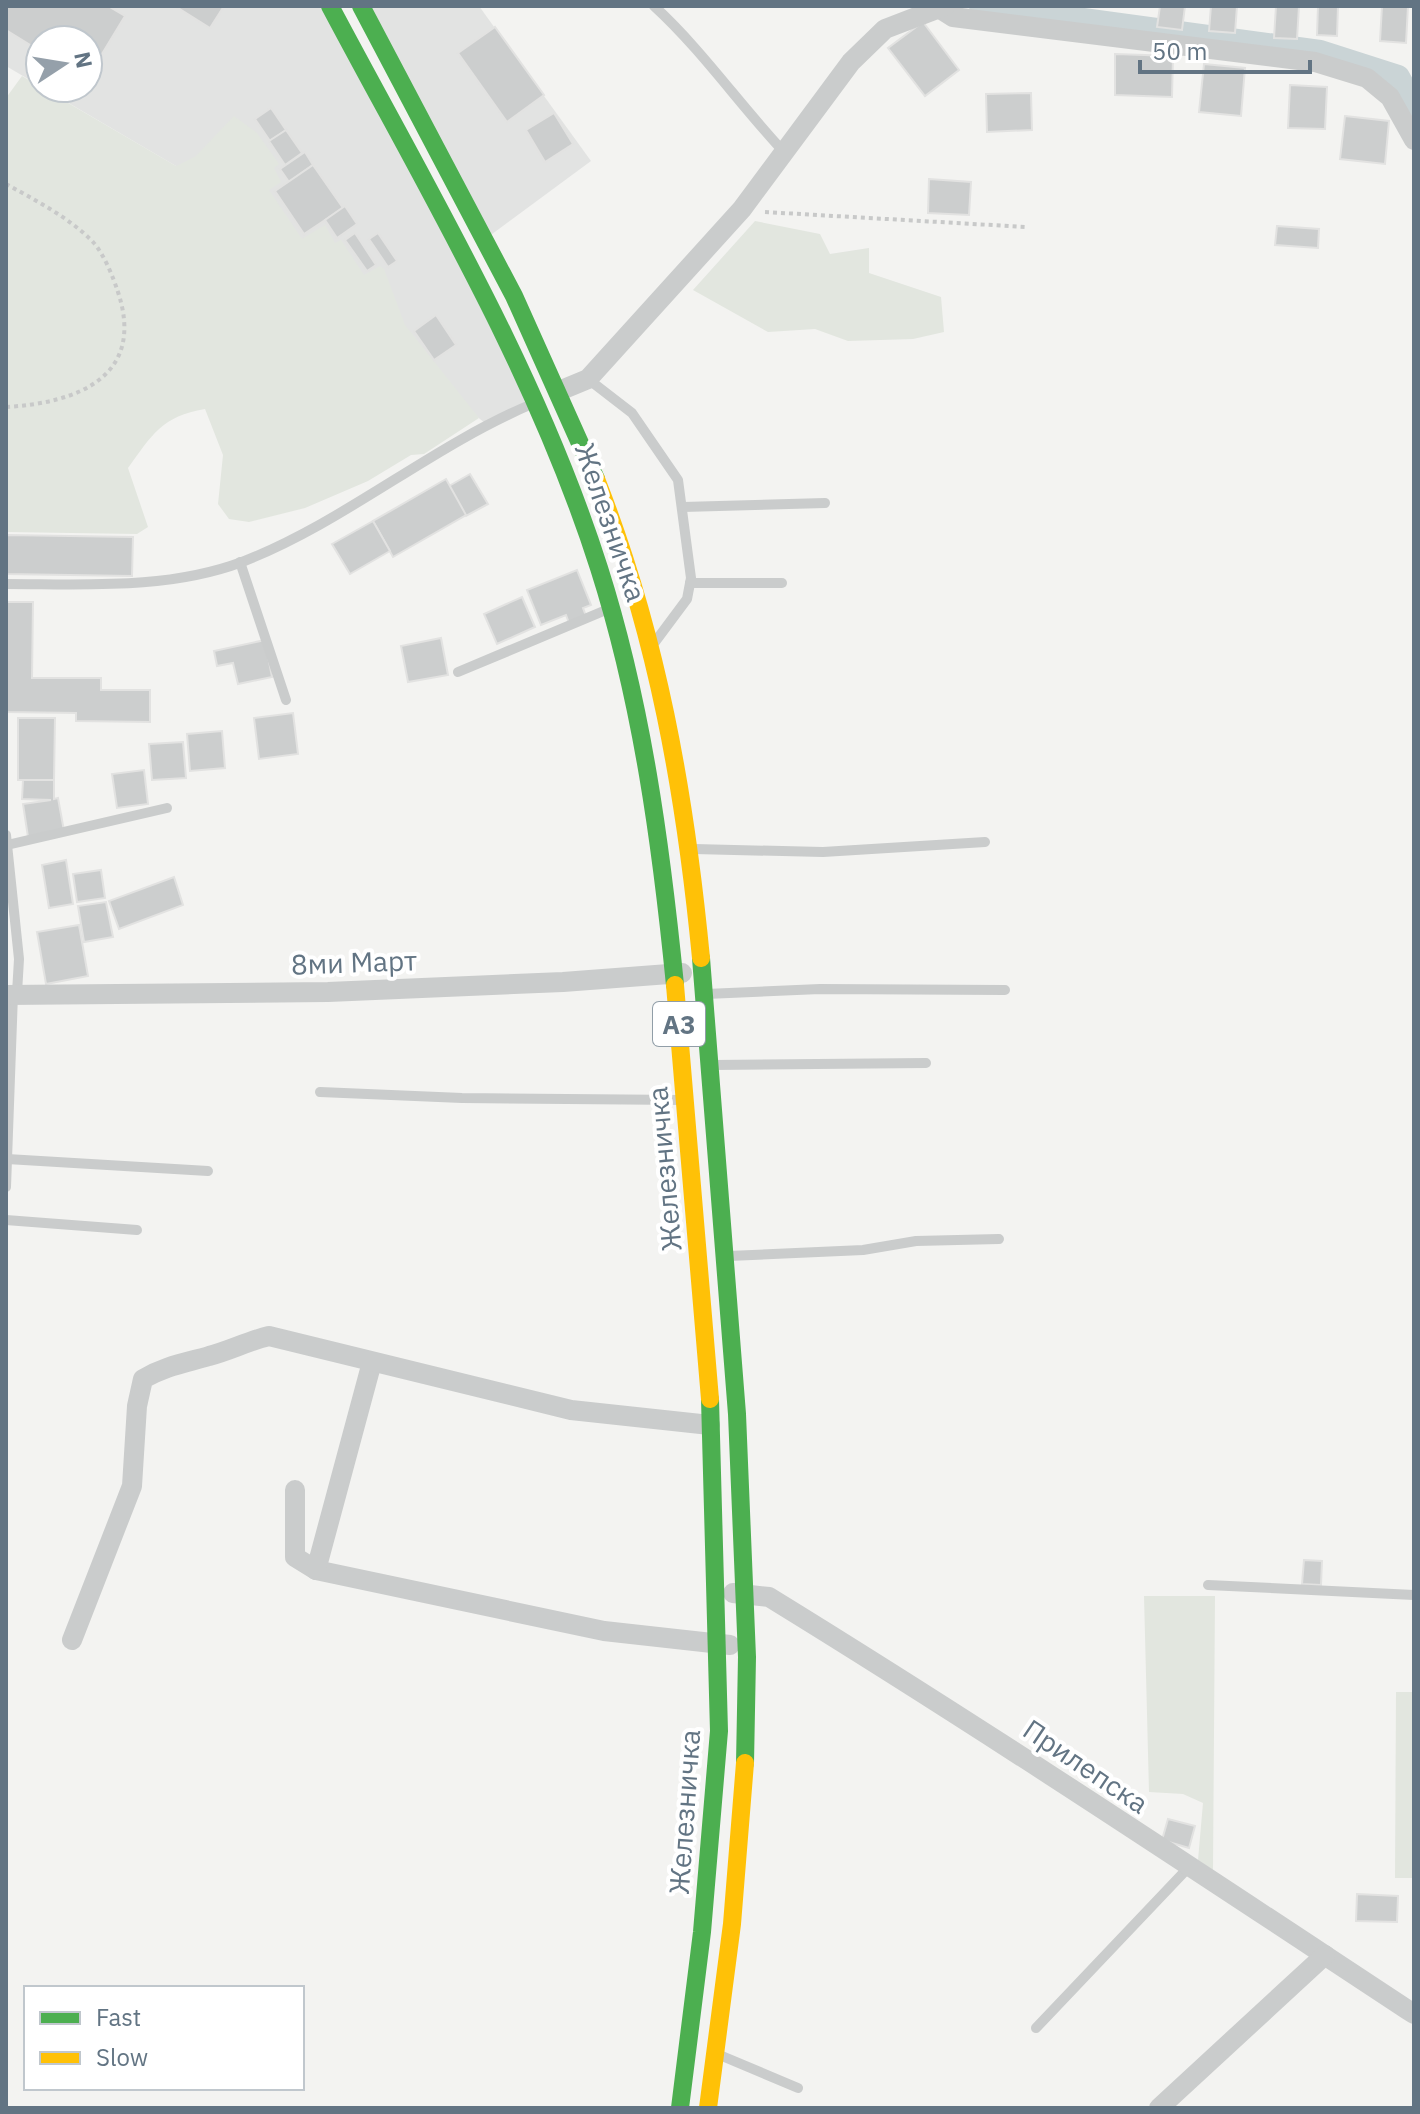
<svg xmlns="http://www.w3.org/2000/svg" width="1420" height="2114" font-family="'IBM Plex Sans',sans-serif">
  <rect width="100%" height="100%" fill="#f3f3f1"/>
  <!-- built -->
  <g fill="#e2e3e2">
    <path d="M 6,6 L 330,6 L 537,401 L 486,424 L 176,166 L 43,88 L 88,88 L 88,40 L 40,40 L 40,86 L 6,66 Z"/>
    <path d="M 361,6 L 479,6 L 591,161 L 484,240 Z"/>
  </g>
  <!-- green -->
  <g fill="#e2e6df">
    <path d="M 22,76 L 176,166 L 196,156 L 234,116 L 257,133 L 279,164 L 274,168 L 281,182 L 269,190 L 302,239 L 325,225 L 335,243 L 341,240 L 364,275 L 380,266 L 384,269 L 405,325 L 479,418 L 424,454 L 411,455 L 368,481 L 305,508 L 249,522 L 229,519 L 218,504 L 223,455 L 205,409 C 162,416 152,435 128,468 L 148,527 L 137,534 L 6,532 L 6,98 Z"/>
    <path d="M 755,221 L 820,234 L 830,254 L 869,248 L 869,273 L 941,297 L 944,332 L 913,339 L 848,341 L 815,329 L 768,332 L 693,290 Z"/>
    <path d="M 1144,1596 L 1215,1596 L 1213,1870 L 1198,1860 L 1203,1803 L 1183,1794 L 1149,1792 Z"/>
    <path d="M 1396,1692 L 1414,1692 L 1414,1878 L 1395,1878 Z"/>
  </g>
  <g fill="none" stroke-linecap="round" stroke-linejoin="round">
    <!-- canal -->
    <path stroke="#cad4d6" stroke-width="24" d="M 981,6 L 1320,52 L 1398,77 L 1414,106"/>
  </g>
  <!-- building -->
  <g fill="#cccece" stroke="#e2e2e1" stroke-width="2">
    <path d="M 6,6 L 108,6 L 125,16 L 88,77 L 88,40 L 40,40 L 40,51 L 6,30 Z"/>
    <path d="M 175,6 L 224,6 L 210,28 Z"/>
    <path d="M 1160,6 L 1185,6 L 1182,30 L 1157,27 Z"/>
    <path d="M 1211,6 L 1237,6 L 1235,33 L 1209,31 Z"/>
    <path d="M 1276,6 L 1299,6 L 1297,39 L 1274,38 Z"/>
    <path d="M 1318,6 L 1338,6 L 1337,36 L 1317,35 Z"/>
    <path d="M 1382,6 L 1408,6 L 1406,43 L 1380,41 Z"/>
    <path d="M 923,22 L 959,70 L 925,96 L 888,48 Z"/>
    <path d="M 495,27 L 544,95 L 507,122 L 458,53 Z"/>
    <path d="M 1115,54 L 1173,56 L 1172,97 L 1115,95 Z"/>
    <path d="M 1204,64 L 1245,68 L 1241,116 L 1199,112 Z"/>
    <path d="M 1290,85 L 1327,87 L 1325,129 L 1288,128 Z"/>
    <path d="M 1031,93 L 1032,130 L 987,132 L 986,94 Z"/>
    <path d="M 271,108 L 286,130 L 270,141 L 255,119 Z"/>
    <path d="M 554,113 L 573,144 L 545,162 L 526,130 Z"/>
    <path d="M 1345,116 L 1389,121 L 1385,164 L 1340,159 Z"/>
    <path d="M 286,130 L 302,153 L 285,165 L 269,141 Z"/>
    <path d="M 305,152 L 313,165 L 289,182 L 280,169 Z"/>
    <path d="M 313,165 L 343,208 L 304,234 L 275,191 Z"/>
    <path d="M 929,179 L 971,182 L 969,215 L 928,213 Z"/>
    <path d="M 345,206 L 357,224 L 337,238 L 325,220 Z"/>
    <path d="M 1277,226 L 1319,229 L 1318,248 L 1275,245 Z"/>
    <path d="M 355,233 L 376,265 L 367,271 L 345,240 Z"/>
    <path d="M 378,233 L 397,261 L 388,267 L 369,239 Z"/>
    <path d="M 436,315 L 456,345 L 434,360 L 414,331 Z"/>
    <path d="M 470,474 L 488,504 L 466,516 L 449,486 Z"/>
    <path d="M 446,479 L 466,515 L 393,557 L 373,521 Z"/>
    <path d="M 373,521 L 390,551 L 350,574 L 332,544 Z"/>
    <path d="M 6,535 L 133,537 L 132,576 L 6,574 Z"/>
    <path d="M 577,570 L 591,605 L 583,608 L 586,616 L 569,623 L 566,615 L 541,625 L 527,590 Z"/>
    <path d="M 522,597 L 535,627 L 497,644 L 484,614 Z"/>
    <path d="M 6,602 L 33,602 L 32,678 L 101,678 L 101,690 L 150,690 L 150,722 L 76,721 L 76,713 L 6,712 Z"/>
    <path d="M 441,638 L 448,675 L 408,682 L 401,646 Z"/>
    <path d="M 265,640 L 272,677 L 238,684 L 233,663 L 217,666 L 214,651 Z"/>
    <path d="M 293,713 L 298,754 L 259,759 L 254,718 Z"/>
    <path d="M 18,718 L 55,718 L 54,780 L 18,780 Z"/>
    <path d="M 222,731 L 225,768 L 190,771 L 187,734 Z"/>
    <path d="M 183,742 L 186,778 L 152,780 L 149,744 Z"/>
    <path d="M 144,770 L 148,804 L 117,808 L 112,774 Z"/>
    <path d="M 23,780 L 54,780 L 54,799 L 58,798 L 64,831 L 28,837 L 23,804 L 51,800 L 22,799 Z"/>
    <path d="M 66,860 L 73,904 L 49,908 L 42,865 Z"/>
    <path d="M 101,870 L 105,898 L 77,902 L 73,874 Z"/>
    <path d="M 174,877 L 183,905 L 119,929 L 109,901 Z"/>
    <path d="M 106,902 L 113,937 L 84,942 L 78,906 Z"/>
    <path d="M 79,925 L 88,976 L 46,984 L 37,932 Z"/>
    <path d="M 1304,1560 L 1322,1561 L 1321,1585 L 1302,1584 Z"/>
    <path d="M 1168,1819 L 1195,1826 L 1189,1848 L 1162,1840 Z"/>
    <path d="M 1357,1894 L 1398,1896 L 1397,1922 L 1356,1921 Z"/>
  </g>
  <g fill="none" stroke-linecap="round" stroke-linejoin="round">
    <!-- path -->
    <g stroke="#c8c9c9" stroke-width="4" stroke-dasharray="4 4" stroke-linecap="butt">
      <path d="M 6,184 C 35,200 70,218 93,242 C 104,254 113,277 118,292 C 146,377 77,403 6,407"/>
      <path d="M 765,212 L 1026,227"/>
    </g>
    <!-- lane -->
    <g stroke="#cacccc" stroke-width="10">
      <path d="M 654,6 C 702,50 739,104 784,152"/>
      <path d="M 588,379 L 632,413 L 678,480 L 691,578 L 687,599 L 655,642"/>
      <path d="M 683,507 L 825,503"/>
      <path d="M 240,562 L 286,700"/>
      <path d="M 690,583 L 782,583"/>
      <path d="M 6,584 C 84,584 167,590 242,562 C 345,522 430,447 532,404"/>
      <path d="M 458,672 L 606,610"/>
      <path d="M 6,835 L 19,959 L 17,993"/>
      <path d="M 7,845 L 167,808"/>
      <path d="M 694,849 L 823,852 L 985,842"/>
      <path d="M 706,994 L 820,989 L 1005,990"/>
      <path d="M 713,1065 L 926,1063"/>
      <path d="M 320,1092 L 462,1098 L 684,1100"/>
      <path d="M 7,1159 L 208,1171"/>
      <path d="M 6,1187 L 13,994"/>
      <path d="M 6,1220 L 137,1230"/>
      <path d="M 729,1256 L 863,1250 L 916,1241 L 999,1239"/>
      <path d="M 1208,1585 L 1414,1595"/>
      <path d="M 1036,2028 L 1188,1868"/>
      <path d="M 722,2056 L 798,2088"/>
    </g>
    <!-- street -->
    <g stroke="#cacccc" stroke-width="20">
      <path d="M 942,10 L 953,17 L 1315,62 L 1367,78 L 1390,97 L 1414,140"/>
      <path d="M 559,391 L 588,379 L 742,209 L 851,62 L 885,29 L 945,6"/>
      <path d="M 6,995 L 328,992 L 563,982 L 682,973"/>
      <path d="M 295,1490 L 295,1557 L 316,1570 L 604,1631 L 730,1645"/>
      <path d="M 316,1570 L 372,1362"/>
      <path d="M 733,1593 L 769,1597 C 987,1731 1200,1873 1414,2014"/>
      <path d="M 72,1640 L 132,1486 L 137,1406 L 143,1379 C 165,1366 185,1363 209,1356 C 229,1351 248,1341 269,1336 L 571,1410 L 710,1425"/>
      <path d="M 1159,2108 L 1325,1955"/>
    </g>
    <!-- fast -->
    <g stroke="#4caf50" stroke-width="18">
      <path d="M 330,6 C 427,189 536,370 599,568 C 642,703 661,844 675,985"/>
      <path d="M 361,6 L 514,296 L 596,479"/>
      <path d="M 701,958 L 737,1414 L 747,1657 L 745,1763"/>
      <path d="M 680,2108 L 702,1932 L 719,1731 L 710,1399"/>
    </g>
    <!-- slow -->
    <g stroke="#ffc107" stroke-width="18">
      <path d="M 596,479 C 657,634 685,792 701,958"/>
      <path d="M 675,985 L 710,1399"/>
      <path d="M 708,2108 L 732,1924 L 745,1763"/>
    </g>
  </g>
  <g text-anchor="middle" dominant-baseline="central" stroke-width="8" stroke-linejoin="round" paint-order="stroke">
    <!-- shield labels -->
    <rect fill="#fff" stroke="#919ea8" stroke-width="2" x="653" y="1002" width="52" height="44" rx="6"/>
    <g font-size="26" font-weight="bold" fill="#627483">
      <text x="679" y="1024">A3</text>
    </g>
    <!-- street labels -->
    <g font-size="28" fill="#627483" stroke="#fff">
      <text transform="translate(611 522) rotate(71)">Железничка</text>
      <text transform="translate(354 962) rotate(-2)">8ми Март</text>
      <text transform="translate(664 1169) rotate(-95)">Железничка</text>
      <text transform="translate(1086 1766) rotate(34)">Прилепска</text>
      <text transform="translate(684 1812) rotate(-86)">Железничка</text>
    </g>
  </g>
  <!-- border -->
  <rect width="1420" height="2114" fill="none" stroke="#627483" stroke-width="16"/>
  <!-- legend -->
  <rect x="24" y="1986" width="280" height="104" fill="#ffffff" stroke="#c0c7cd" stroke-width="2"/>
  <rect x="40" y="2012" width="40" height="12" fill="#4caf50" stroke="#c0c7cd" stroke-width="2"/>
  <text x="96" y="2026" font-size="24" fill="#627483">Fast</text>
  <rect x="40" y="2052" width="40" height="12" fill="#ffc107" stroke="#c0c7cd" stroke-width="2"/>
  <text x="96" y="2066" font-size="24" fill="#627483">Slow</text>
  <!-- north arrow -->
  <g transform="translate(64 64) rotate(78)"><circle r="38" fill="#ffffff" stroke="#c0c7cd" stroke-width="2"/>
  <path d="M0-6L14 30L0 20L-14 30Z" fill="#95a0aa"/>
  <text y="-12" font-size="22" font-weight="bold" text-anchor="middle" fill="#627483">N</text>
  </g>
  <!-- scale -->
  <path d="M1140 60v12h170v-12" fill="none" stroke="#627483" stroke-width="4"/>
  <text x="1152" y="60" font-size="24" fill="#627483" stroke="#ffffff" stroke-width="6" paint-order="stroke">50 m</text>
</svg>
